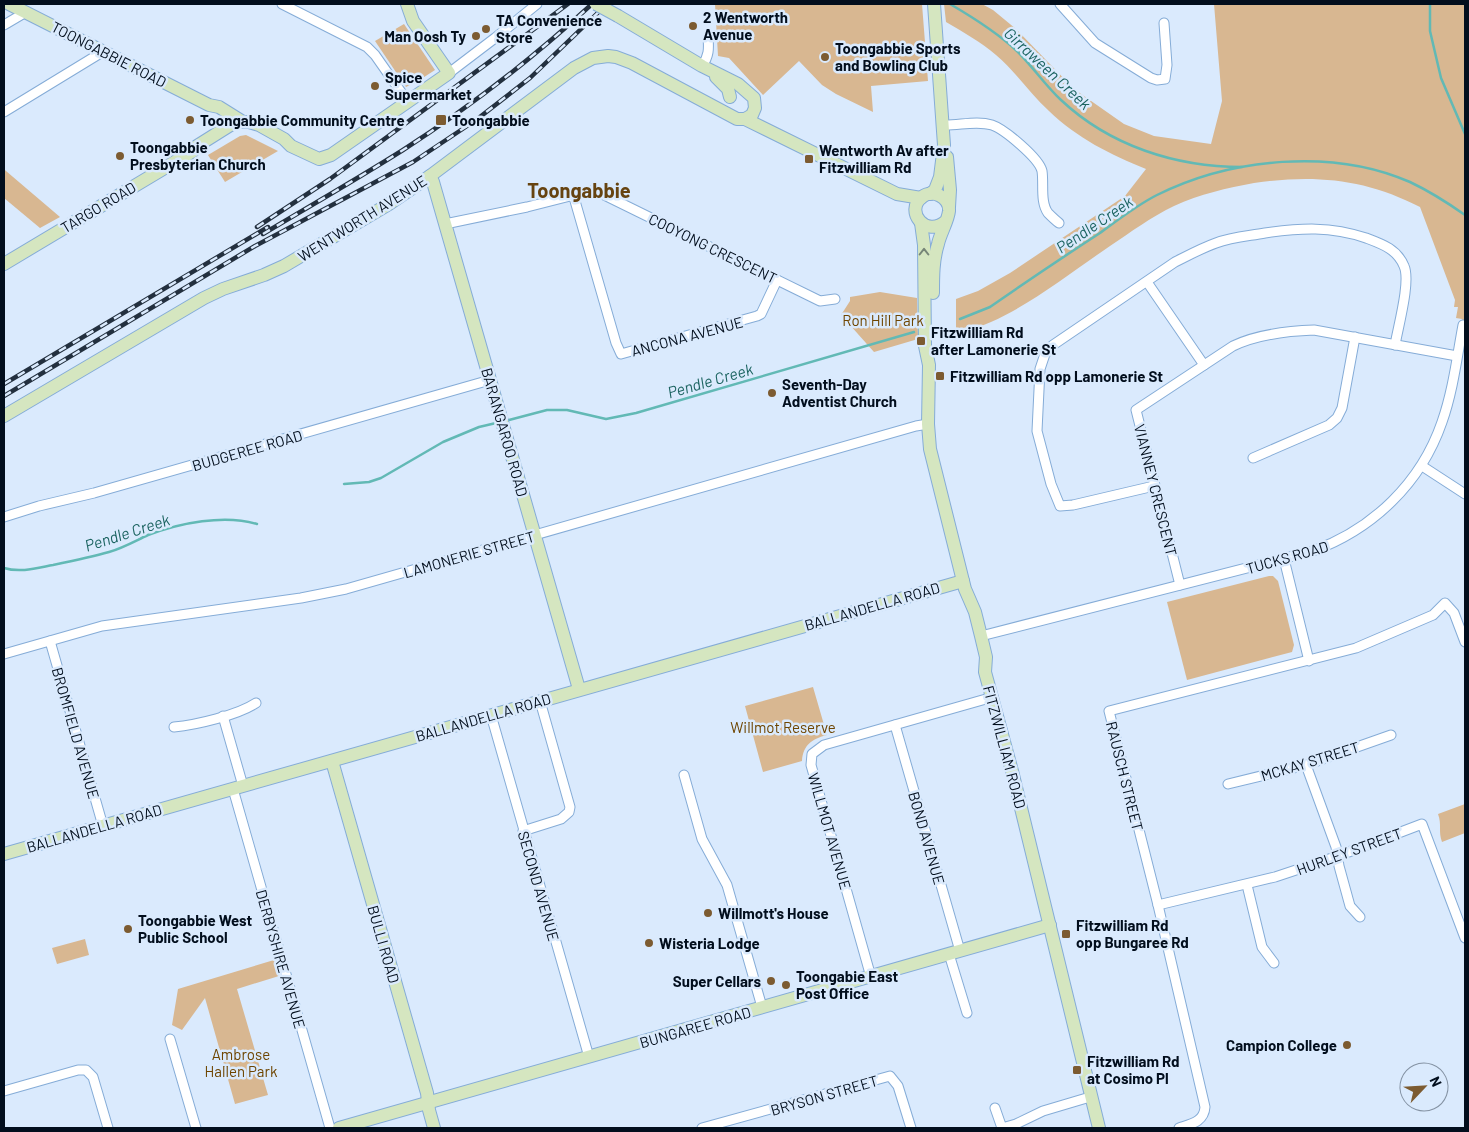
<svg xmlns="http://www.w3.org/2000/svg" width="1469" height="1132" font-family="Barlow,sans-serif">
  <rect width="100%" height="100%" fill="#daeafd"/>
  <!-- green -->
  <g fill="#d8b791">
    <path d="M 715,4 L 922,4 L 928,81 L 871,86 L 873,112 L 836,94 L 822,85 L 799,61 L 763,95 L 729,58 L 718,56 Z"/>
    <path d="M 944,4 L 982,4 L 993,10 L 1016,29 L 1074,89 L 1124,124 L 1154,136 L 1211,144 L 1222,101 L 1214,4 L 1465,4 L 1465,325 L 1462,319 L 1456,318 L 1458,307 L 1454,307 L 1455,300 L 1420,207 C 1366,179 1315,174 1254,183 C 1227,188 1200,194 1174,206 C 1151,217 1131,232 1110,246 C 1073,271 1032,304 991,322 C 980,327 967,331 956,335 L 956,299 L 978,291 L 1010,273 L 1125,196 L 1146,169 C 1111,155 1077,138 1049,111 C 1030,94 1016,72 996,55 C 981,42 963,32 946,22 Z"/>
    <path d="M 404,24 L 435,70 L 418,81 L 406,87 L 375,41 Z"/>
    <path d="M 246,135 L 278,151 L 225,182 L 208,155 L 240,136 Z"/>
    <path d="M 4,169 L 6,171 L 60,217 L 40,228 L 4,198 Z"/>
    <path d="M 880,292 L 917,298 L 918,339 L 874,352 L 841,315 L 850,301 L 850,297 Z"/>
    <path d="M 1269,576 L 1273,576 L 1278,581 L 1294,645 L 1292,652 L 1187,680 L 1167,602 Z"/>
    <path d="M 813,687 L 827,735 C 812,739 803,745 802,761 L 763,772 L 745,706 Z"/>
    <path d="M 1465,804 L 1465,833 L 1442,842 C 1438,832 1442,824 1438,814 Z"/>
    <path d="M 85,939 L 89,955 L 57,964 L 52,948 Z"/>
    <path d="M 274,960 L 279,976 L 237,989 L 268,1095 L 235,1104 L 205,998 L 182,1030 L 172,1025 L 178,989 Z"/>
  </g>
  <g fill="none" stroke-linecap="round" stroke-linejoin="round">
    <!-- stream -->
    <g stroke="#62b9b5" stroke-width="2.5">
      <path d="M 950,4 C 974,18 998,33 1018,52 C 1033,67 1045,85 1061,100 C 1110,146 1176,167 1242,167"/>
      <path d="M 1430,4 L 1430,31 L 1441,78 L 1465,134"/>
      <path d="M 960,319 L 990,307 C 1026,282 1063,257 1100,233 C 1118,220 1137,205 1157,195 C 1231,158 1333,148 1410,182 C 1429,191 1448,203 1465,215"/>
      <path d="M 509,420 L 547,410 L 567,410 L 606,419 L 636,413 L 914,332"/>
      <path d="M 344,484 L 369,482 L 381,478 L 443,442 L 479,427 L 496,423"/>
      <path d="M 4,568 C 20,573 37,568 53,565 C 72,561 91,557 109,552 C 123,548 135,541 148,535 C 180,523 224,514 257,524"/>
    </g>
    <defs>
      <g id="street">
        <path d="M 282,4 L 367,47 L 375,55 L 408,102"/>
        <path d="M 1060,4 L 1095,43 L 1151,78 L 1157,80 L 1165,79 L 1167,65 L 1164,23"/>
        <path d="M 4,25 L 26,12"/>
        <path d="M 702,66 C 709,56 709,49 708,37"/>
        <path d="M 449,73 L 495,38 L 537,4"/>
        <path d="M 4,112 L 104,51"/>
        <path d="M 942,125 C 958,126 976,120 992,125 C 1004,129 1039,158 1042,171 C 1044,184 1040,202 1048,213 C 1051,216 1055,220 1059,223"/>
        <path d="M 573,194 L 616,343 L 621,354 L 757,316 L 761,314 L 777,280"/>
        <path d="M 445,224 L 527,207 L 594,190 L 820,301 L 835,299"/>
        <path d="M 1147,282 L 1204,365"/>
        <path d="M 1253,458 L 1329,425 L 1337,418 L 1342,408 L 1355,337"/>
        <path d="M 1422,466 L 1465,494"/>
        <path d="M 1154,486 L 1073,505 L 1060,506 L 1051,484 L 1037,431 L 1040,369 L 1045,354 L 1053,345 L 1175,262 C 1189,255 1202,248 1216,243 C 1232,237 1249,236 1265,233 C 1301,228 1330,226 1366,238 C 1382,244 1397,249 1404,266 C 1411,281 1398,327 1395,345"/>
        <path d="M 4,517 L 39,506 L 94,493 L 490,380"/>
        <path d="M 1284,559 L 1309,661"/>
        <path d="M 1180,585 L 1136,410 L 1233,346 C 1258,334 1287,331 1314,330 L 1457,356"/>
        <path d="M 981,636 L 1313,551 C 1373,529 1421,483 1442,422 C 1453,391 1457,357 1463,325"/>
        <path d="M 50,641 L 103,826"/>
        <path d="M 4,654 L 102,626 L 301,598 L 346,589 L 916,426 L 928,424"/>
        <path d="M 491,715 L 589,1057"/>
        <path d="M 223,716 L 243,786"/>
        <path d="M 895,725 L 960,951"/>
        <path d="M 174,727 C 196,725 238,715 256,703"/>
        <path d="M 1306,765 L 1336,847 L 1339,866 L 1350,906 L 1360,917"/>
        <path d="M 684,775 L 702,839 L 727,885 L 762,1007"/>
        <path d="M 1228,784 L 1306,765 L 1391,735"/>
        <path d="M 233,789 L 330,1128"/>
        <path d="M 523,831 L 561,819 L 569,812 L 570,807 L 540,701"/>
        <path d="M 1247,885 L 1262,947 L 1274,963"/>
        <path d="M 1158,905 L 1275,877 L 1338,856 L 1422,824 L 1465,938"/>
        <path d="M 949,954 L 967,1013"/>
        <path d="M 871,977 L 811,765 L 812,754 L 824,745 L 993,697"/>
        <path d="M 170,1039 L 196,1128"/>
        <path d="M 4,1091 L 78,1070 L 86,1070 L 93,1077 L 108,1128"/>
        <path d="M 995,1108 L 1002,1128 L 1016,1124 L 1043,1111 L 1090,1097"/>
        <path d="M 702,1128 L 890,1076 L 898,1086 L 911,1128"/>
        <path d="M 1179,1128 C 1191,1124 1204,1122 1205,1107 L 1158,905 L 1109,711 L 1356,648 L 1433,615 L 1445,603 L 1454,613 L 1465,642"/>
      </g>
      <g id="secondary">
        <path d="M 9,4 L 209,105 L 219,107 L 243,122 L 249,122 L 259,125 L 284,139 L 291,146 L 319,159 L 331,155 L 449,73 L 413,21 L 407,4"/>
        <path d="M 716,77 L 728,89 L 730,97"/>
        <path d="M 745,119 L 897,194 L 921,198"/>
        <path d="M 947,157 L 950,190 L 949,207"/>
        <path d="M 430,176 L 433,182 L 579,689"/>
        <path d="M 930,194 L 935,190 L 940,177 L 944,145 L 934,4"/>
        <path d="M 921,223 L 924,245 L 925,346 L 929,365 L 928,424 L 930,449 L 965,589 L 975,612 L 981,636 L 986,657 L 985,672 L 1012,771 L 1099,1128"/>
        <path d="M 4,264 L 193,151 L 197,146 L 232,124"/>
        <path d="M 933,293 C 933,276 933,260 938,244 C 940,234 948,221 949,211 C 950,198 933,188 922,197 C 904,211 926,239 946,221"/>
        <path d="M 4,416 L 204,298 L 223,289 L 264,275 L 284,266 L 389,204 L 430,176 L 574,68 L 593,58 L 608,56 L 616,57 L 632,63 L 737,119 L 745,119 L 752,115 L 755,108 L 754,98 L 738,84 L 702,66 L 618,16"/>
        <path d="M 332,761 L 427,1093 L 429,1110 L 434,1128"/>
        <path d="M 4,854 L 963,581"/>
        <path d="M 339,1128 L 1050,925"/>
      </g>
    </defs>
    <!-- street casing -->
    <use href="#street" stroke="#85acd7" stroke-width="11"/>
    <!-- secondary casing -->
    <use href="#secondary" stroke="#85acd7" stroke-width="14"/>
    <!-- street -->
    <use href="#street" stroke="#fff" stroke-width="9"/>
    <!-- secondary -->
    <use href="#secondary" stroke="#d5e6c0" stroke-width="12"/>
    <defs>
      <g id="rail">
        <path d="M 257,227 L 330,179 L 568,4"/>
        <path d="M 263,234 C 310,206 357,179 403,150 C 470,107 533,58 592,4"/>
        <path d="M 4,384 L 268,227"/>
        <path d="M 4,396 L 255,246 L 413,162 L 476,120 L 530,78 L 607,4"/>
      </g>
    </defs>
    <!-- rail casing -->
    <use href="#rail" stroke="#23303f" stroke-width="4.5"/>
    <!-- rail -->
    <use href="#rail" stroke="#daeafd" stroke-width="2.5" stroke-dasharray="8" stroke-linecap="butt"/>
    <defs>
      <path id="secondary-bridge" d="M 596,4 L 618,16"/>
    </defs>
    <!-- secondary-bridge casing -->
    <use href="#secondary-bridge" stroke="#85acd7" stroke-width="14" stroke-linecap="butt"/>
    <!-- secondary-bridge -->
    <use href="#secondary-bridge" stroke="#d5e6c0" stroke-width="12"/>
  </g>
  <!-- one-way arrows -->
  <defs><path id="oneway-chevron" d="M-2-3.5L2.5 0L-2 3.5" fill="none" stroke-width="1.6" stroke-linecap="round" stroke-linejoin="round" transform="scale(1.25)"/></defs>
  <use stroke="#768577" href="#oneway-chevron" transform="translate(924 252) rotate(-90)"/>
  <!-- markers -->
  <g fill="#7c5b31" stroke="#daeafd" stroke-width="2">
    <circle cx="693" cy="26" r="5"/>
    <circle cx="486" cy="29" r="5"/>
    <circle cx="476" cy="36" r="5"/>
    <circle cx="825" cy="57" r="5"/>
    <circle cx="375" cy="86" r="5"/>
    <circle cx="190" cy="120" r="5"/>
    <rect x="435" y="114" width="12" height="12" rx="2.5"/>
    <circle cx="120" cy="156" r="5"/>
    <rect x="804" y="154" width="10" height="10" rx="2.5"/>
    <rect x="916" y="336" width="10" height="10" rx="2.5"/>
    <rect x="935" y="371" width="10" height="10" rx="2.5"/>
    <circle cx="772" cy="393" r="5"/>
    <circle cx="708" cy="913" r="5"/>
    <circle cx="128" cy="929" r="5"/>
    <rect x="1061" y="929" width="10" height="10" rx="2.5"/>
    <circle cx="649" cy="943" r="5"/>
    <circle cx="771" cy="981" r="5"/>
    <circle cx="786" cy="985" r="5"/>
    <circle cx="1347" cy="1045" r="5"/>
    <rect x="1072" y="1065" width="10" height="10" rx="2.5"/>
  </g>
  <g text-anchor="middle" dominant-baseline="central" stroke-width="5" stroke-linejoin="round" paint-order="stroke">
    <!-- poi labels -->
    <g font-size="15" font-weight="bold" fill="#020e1d" stroke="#daeafd" text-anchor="start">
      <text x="703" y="17">2 Wentworth<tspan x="703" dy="17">Avenue</tspan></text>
      <text x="496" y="20">TA Convenience<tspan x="496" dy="17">Store</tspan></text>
      <text x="466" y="36" text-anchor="end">Man Oosh Ty</text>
      <text x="835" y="48">Toongabbie Sports<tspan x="835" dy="17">and Bowling Club</tspan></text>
      <text x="385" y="77">Spice<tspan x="385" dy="17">Supermarket</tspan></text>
      <text x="200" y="120">Toongabbie Community Centre</text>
      <text x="452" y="120">Toongabbie</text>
      <text x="130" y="147">Toongabbie<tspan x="130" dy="17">Presbyterian Church</tspan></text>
      <text x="819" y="150">Wentworth Av after<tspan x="819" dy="17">Fitzwilliam Rd</tspan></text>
      <text x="931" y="332">Fitzwilliam Rd<tspan x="931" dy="17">after Lamonerie St</tspan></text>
      <text x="950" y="376">Fitzwilliam Rd opp Lamonerie St</text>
      <text x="782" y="384">Seventh-Day<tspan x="782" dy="17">Adventist Church</tspan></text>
      <text x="718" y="913">Willmott's House</text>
      <text x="138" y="920">Toongabbie West<tspan x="138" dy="17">Public School</tspan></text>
      <text x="1076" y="925">Fitzwilliam Rd<tspan x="1076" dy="17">opp Bungaree Rd</tspan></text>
      <text x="659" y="943">Wisteria Lodge</text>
      <text x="796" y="976">Toongabie East<tspan x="796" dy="17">Post Office</tspan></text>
      <text x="761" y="981" text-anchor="end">Super Cellars</text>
      <text x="1337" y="1045" text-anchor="end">Campion College</text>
      <text x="1087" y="1061">Fitzwilliam Rd<tspan x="1087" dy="17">at Cosimo Pl</tspan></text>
    </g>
    <!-- street labels -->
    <g font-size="15" fill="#020e1d" stroke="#daeafd">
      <text transform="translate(109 54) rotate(27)">TOONGABBIE ROAD</text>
      <text transform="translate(98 207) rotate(-31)">TARGO ROAD</text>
      <text transform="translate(362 218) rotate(-32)">WENTWORTH AVENUE</text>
      <text transform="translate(713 248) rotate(26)">COOYONG CRESCENT</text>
      <text transform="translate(687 336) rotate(-15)">ANCONA AVENUE</text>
      <text transform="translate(505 432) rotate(74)">BARANGAROO ROAD</text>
      <text transform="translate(247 450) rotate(-16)">BUDGEREE ROAD</text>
      <text transform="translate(1156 490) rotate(76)">VIANNEY CRESCENT</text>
      <text transform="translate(469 554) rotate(-16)">LAMONERIE STREET</text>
      <text transform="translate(1287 557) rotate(-16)">TUCKS ROAD</text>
      <text transform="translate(872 606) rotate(-16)">BALLANDELLA ROAD</text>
      <text transform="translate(483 717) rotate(-16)">BALLANDELLA ROAD</text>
      <text transform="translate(76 733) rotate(74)">BROMFIELD AVENUE</text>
      <text transform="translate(1005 747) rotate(75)">FITZWILLIAM ROAD</text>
      <text transform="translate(1310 761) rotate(-17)">MCKAY STREET</text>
      <text transform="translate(1125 776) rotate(76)">RAUSCH STREET</text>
      <text transform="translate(94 828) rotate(-16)">BALLANDELLA ROAD</text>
      <text transform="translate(830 831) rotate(74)">WILLMOT AVENUE</text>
      <text transform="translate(927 838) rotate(74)">BOND AVENUE</text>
      <text transform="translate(1349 851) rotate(-20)">HURLEY STREET</text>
      <text transform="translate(539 886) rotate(74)">SECOND AVENUE</text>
      <text transform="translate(384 944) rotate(74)">BULLI ROAD</text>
      <text transform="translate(281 959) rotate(74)">DERBYSHIRE AVENUE</text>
      <text transform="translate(695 1027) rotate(-16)">BUNGAREE ROAD</text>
      <text transform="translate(824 1095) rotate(-16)">BRYSON STREET</text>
    </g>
    <!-- park labels -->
    <g font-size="15" fill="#6e4500" stroke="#daeafd">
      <text x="883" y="320">Ron Hill Park</text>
      <text x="783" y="727">Willmot Reserve</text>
      <text x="241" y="1054">Ambrose<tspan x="241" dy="17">Hallen Park</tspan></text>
    </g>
    <!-- water labels -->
    <g font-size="16" font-style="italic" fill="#1c6461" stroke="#daeafd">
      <text transform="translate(1048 68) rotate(43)">Girraween Creek</text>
      <text transform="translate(1094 224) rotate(-34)">Pendle Creek</text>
      <text transform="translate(710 380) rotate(-16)">Pendle Creek</text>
      <text transform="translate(127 532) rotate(-18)">Pendle Creek</text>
    </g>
    <!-- district labels -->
    <g font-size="20" font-weight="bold" fill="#664310" stroke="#daeafd">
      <text x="579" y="190">Toongabbie</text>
    </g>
  </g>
  <!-- border -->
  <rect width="1469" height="1132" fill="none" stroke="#020e1d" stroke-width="10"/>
  <!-- north arrow -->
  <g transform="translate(1424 1087) rotate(65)"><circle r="24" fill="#daeafd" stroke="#8492a3"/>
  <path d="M0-4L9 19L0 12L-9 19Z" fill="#7c5b31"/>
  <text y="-8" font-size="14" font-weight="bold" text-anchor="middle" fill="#020e1d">N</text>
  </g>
</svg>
